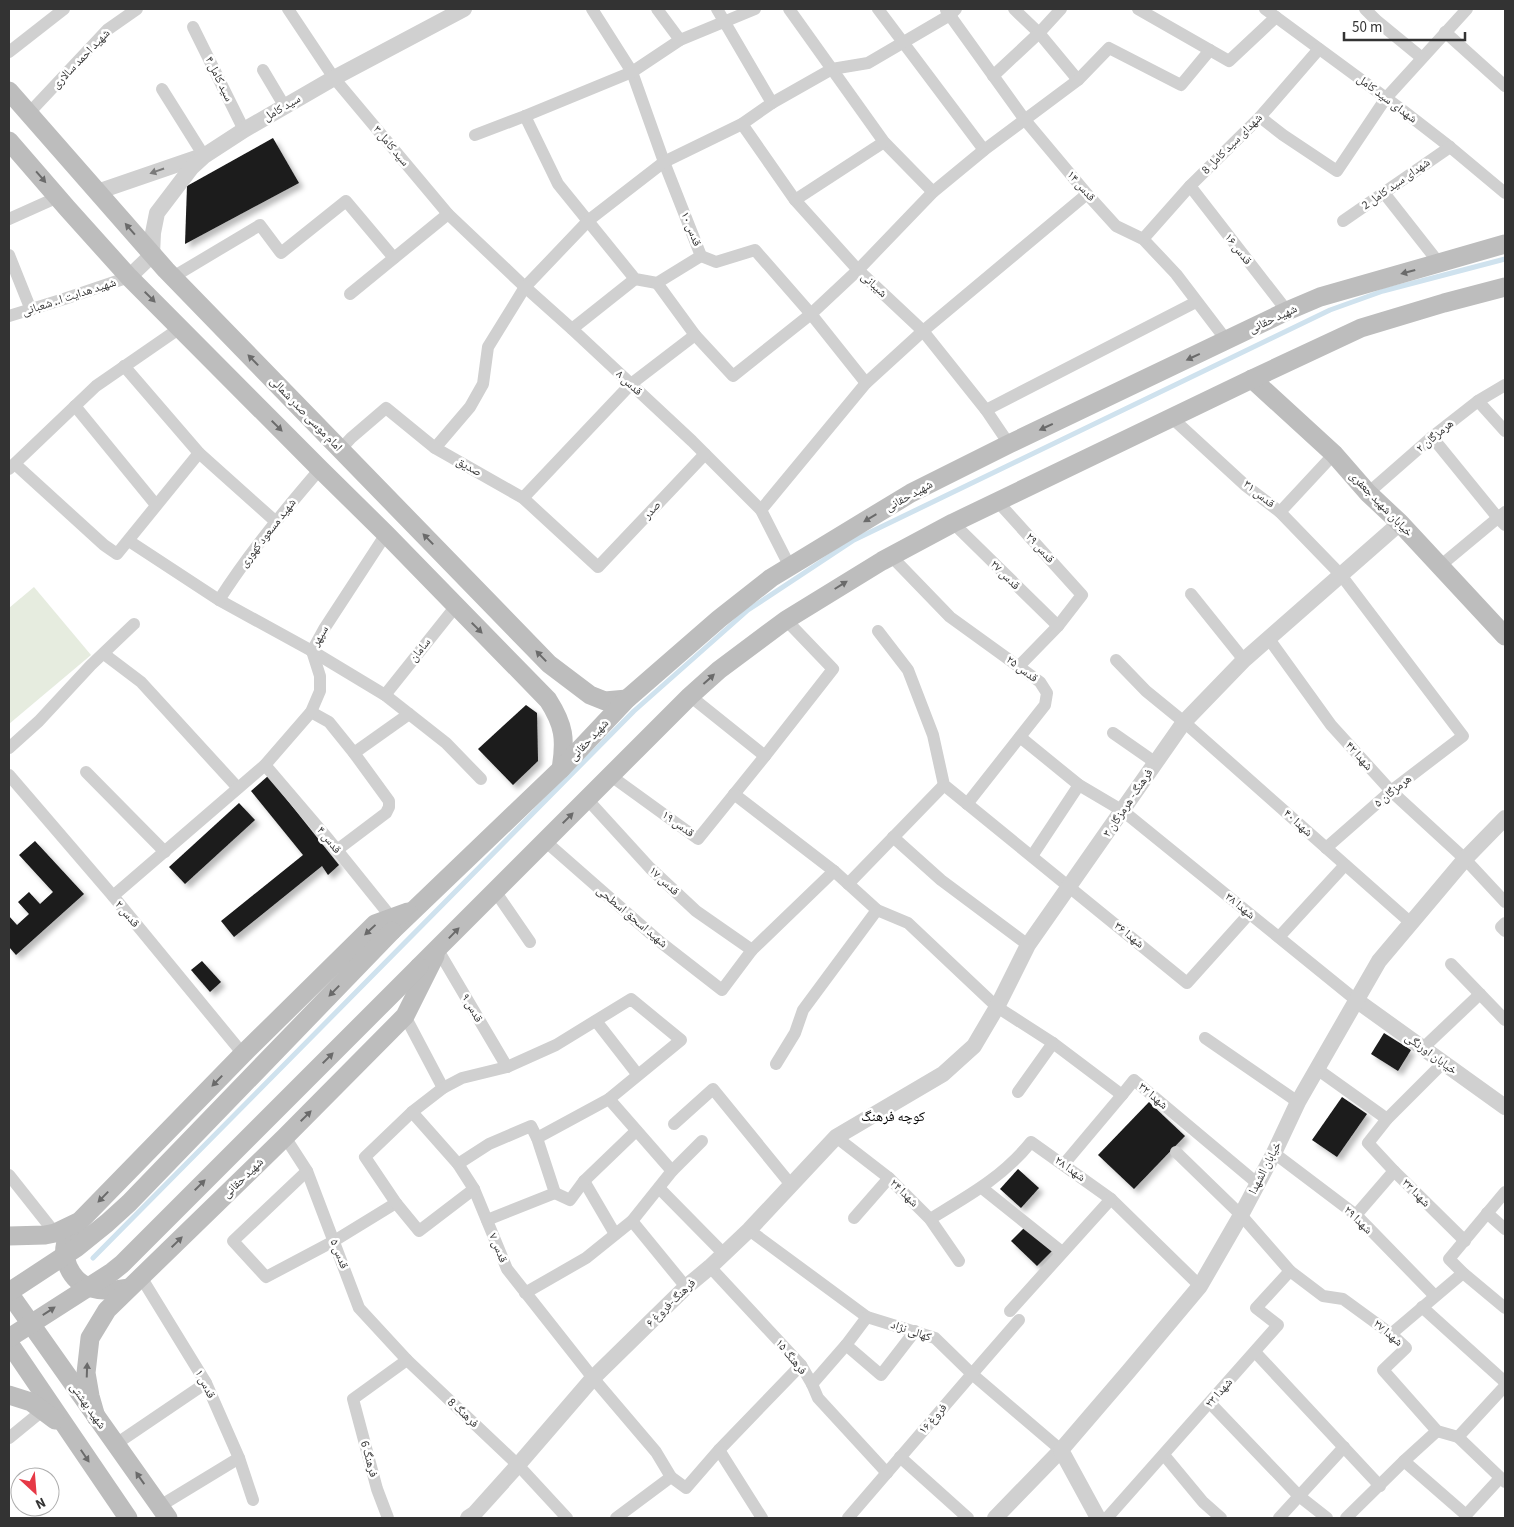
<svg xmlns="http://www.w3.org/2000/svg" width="1514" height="1527" font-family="'Source Sans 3','Noto Naskh Arabic',sans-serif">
  <defs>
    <filter id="shadow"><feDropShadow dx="4.5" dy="4.5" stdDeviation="2.5" flood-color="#0004"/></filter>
  </defs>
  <rect width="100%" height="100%" fill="#fff"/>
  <!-- green -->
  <path fill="#e6ecdf" d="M 34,587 L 91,655 L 9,724 L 9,608 Z"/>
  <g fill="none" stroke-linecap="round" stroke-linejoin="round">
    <!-- stream -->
    <path stroke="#cfe2ee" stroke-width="5" d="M 93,1258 L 634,711 L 748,610 L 854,540 L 1330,310 L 1383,291 L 1505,259"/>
  </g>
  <!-- building -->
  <g fill="#1a1a1a" filter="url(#shadow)">
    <path d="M 273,138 L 299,183 L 185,244 L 187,186 Z"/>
    <path d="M 526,705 L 537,713 L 538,761 L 513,785 L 478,749 Z"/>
    <path d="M 268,776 L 339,865 L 328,875 L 322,866 L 234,937 L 221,921 L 303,855 L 251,791 Z"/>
    <path d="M 239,803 L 255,820 L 185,884 L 169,867 Z"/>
    <path d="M 35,841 L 84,894 L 16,955 L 9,947 L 9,916 L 17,925 L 29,914 L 18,902 L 29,892 L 40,904 L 53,892 L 19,855 Z"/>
    <path d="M 202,961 L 221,982 L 210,992 L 191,970 Z"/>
    <path d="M 1384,1033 L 1411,1050 L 1398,1071 L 1371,1054 Z"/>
    <path d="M 1342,1097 L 1367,1114 L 1337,1157 L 1312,1140 Z"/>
    <path d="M 1149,1102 L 1185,1136 L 1134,1189 L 1098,1155 Z"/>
    <path d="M 1018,1169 L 1039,1188 L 1021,1208 L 1000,1189 Z"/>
    <path d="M 1027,1225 L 1053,1250 L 1037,1266 L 1011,1241 Z"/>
  </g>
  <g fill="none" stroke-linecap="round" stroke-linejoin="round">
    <!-- minor -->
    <g stroke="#d0d0d0" stroke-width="12">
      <path d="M 288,9 L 334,78 L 448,214 L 525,287 L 572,329 L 692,441 L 761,510 L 790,567"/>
      <path d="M 592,9 L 632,72 L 664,162 L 701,256 L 716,262 L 755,250 L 811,314 L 866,383"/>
      <path d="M 657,9 L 680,40"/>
      <path d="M 717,9 L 772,103"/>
      <path d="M 789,9 L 884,142 L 933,192"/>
      <path d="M 878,9 L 984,150"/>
      <path d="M 1014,9 L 1039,33 L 1078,80"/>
      <path d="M 1138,9 L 1229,61 L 1276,17"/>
      <path d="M 1265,9 L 1401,109 L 1450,147 L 1505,193"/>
      <path d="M 1365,9 L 1377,21 L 1422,58"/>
      <path d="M 946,10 L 1025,120 L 1087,194 L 1116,226 L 1143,239 L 1176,274 L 1227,341"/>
      <path d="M 193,27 L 244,130"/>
      <path d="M 1445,32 L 1505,86"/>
      <path d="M 9,52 L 64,9"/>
      <path d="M 263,70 L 285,107"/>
      <path d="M 993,76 L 1039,33 L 1061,9"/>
      <path d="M 162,89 L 204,156"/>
      <path d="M 29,113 L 107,30 L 137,9"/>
      <path d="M 525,116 L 558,184 L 635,279 L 657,283 L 701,256"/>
      <path d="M 1260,117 L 1283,135 L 1337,171 L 1386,98 L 1467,9"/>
      <path d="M 742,124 L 795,200 L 858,270 L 923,331 L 986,410 L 1009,444"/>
      <path d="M 475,135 L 525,116 L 632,72 L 680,40 L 755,9"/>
      <path d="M 1190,186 L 1287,311"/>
      <path d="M 1384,193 L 1439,263"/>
      <path d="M 795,200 L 884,142"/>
      <path d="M 9,219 L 58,197"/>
      <path d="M 1343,221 L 1450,147"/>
      <path d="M 1143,239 L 1190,186 L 1260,117 L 1319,49"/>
      <path d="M 9,255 L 31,310"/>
      <path d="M 173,277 L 260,225 L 281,253 L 346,201 L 394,258"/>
      <path d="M 657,283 L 695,335 L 733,376 L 811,314 L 858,270 L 933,192 L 984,150 L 1078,80 L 1109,48 L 1181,85 L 1210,50"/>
      <path d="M 350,294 L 448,214"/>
      <path d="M 9,316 L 64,299 L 129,277"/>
      <path d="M 572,329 L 635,279"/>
      <path d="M 124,366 L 199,453 L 275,521"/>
      <path d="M 1478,401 L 1505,431"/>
      <path d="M 75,406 L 156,505"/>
      <path d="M 986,410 L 1196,302"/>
      <path d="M 1172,418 L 1246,486 L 1280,512 L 1341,575 L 1463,736 L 1391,791 L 1326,848"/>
      <path d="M 1432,437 L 1498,518 L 1505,525"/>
      <path d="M 435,448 L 470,407 L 483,384 L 488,347 L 525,287 L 589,220 L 664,162 L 742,124 L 772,103 L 832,69 L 868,63 L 950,15 L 956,9"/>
      <path d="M 340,450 L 351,438 L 386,408 L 435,448 L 523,498 L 598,567 L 705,454"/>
      <path d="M 15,464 L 104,545 L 117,554 L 199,453"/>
      <path d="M 9,469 L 96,386 L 180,328"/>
      <path d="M 1368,493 L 1432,437 L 1478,401 L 1505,385"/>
      <path d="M 523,498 L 631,384 L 695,335"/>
      <path d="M 998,502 L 1082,595 L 1058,626 L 1019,666"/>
      <path d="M 761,510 L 866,383 L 923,331 L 1087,194"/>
      <path d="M 1280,512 L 1334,454"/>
      <path d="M 953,523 L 1058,626"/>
      <path d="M 129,541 L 219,600 L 312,651 L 324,629 L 386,534"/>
      <path d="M 891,556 L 950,617 L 1040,682 L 1047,693 L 1045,705 L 967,804"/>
      <path d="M 1440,566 L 1505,512"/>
      <path d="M 1191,594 L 1244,660"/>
      <path d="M 219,600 C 249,553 284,511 320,469"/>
      <path d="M 878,631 L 908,670 L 933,735 L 944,785 L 1187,983 L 1249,914"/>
      <path d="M 1269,639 L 1331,725 L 1391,791 L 1465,859 L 1505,902"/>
      <path d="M 312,651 L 385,695 L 446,743 L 481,779"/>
      <path d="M 104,654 L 141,682 L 238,788"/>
      <path d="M 1116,660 L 1146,691 L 1184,722 L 1411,923"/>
      <path d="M 385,695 L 456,606"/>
      <path d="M 690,696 L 765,756"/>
      <path d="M 311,712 L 329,722 L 354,753 L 389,801 L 389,807 L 386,813 L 337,850"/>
      <path d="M 1113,733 L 1156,763"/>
      <path d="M 1020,737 L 1079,785 L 1123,811 L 1356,1000"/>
      <path d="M 9,748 L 39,721 L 91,665 L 134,624"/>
      <path d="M 354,753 L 409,714"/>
      <path d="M 265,765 L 329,840 L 391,917"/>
      <path d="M 86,772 L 165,852"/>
      <path d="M 9,775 L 113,896 L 243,1054"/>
      <path d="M 611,776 L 698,839 L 765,756 L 833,669 L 786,620"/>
      <path d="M 734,794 L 834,871 L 877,910 L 908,923 L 997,1007 L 1053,1043 L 1122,1095 L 1134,1080 L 1258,1184"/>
      <path d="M 587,799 L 650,868 L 696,911 L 752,950"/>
      <path d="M 893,837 L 941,880 L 1028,945"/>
      <path d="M 545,841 L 659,941 L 722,990 L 752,950 L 834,871"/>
      <path d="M 1032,856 L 1079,785"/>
      <path d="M 848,884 L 944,785"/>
      <path d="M 495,891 L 530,942"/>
      <path d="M 113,896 L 265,765 L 311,712 L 320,691 L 320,676 L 312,651"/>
      <path d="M 1505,923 L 1501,927 L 1505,931"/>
      <path d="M 1279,937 L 1345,865"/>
      <path d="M 438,950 L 507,1067"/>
      <path d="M 1451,964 L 1505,1020"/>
      <path d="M 405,1016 L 443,1088"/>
      <path d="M 596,1021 L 638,1075"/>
      <path d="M 1205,1038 L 1298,1102"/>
      <path d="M 1423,1048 L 1480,994"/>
      <path d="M 1443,1063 L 1387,1119 L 1368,1143 L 1394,1171 L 1465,1241"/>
      <path d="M 776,1064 L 795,1033 L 803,1010 L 877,910"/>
      <path d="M 1317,1069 L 1387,1119"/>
      <path d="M 1018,1092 L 1053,1043"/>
      <path d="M 609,1099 L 672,1171"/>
      <path d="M 412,1112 L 458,1164 L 474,1189 L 507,1269 L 593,1378 L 656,1452 L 671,1477"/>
      <path d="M 674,1124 L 713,1089 L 792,1186"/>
      <path d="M 285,1137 L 307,1171 L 359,1308 L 407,1360 L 518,1465 L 567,1518"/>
      <path d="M 836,1137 L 889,1178 L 930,1219 L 959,1261"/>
      <path d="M 1176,1152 L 1241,1215 L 1290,1271 L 1323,1296 L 1343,1299 L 1391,1334 L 1406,1348 L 1383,1370 L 1437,1431 L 1458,1437 L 1505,1482"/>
      <path d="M 1274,1153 L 1356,1215 L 1435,1296"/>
      <path d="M 458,1164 L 489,1144 L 531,1126 L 537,1138 L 555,1193 L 487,1220"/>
      <path d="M 1064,1164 L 1122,1095"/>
      <path d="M 307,1171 L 233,1241 L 266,1277 L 334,1241 L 396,1203"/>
      <path d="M 9,1175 L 55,1233"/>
      <path d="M 584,1181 L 615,1234"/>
      <path d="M 659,1188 L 724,1254"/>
      <path d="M 982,1188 L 1062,1252"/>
      <path d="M 474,1189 L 419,1231 L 396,1203 L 365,1157 L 412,1112 L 443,1088 L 462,1078 L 507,1067 L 556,1045 L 631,999 L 681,1040 L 609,1099 L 537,1138"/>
      <path d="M 555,1193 L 570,1200 L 584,1181 L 636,1131"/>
      <path d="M 1487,1213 L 1505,1229"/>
      <path d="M 1356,1215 L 1394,1171"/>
      <path d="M 854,1218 L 889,1178"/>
      <path d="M 930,1219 C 968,1196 1003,1177 1031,1142 L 1111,1199 L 1200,1286"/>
      <path d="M 632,1221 L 686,1287"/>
      <path d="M 749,1230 L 867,1317 L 935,1338 L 972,1374 L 1061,1450"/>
      <path d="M 710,1267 L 801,1365 L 812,1384 L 818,1398 L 887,1473"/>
      <path d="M 1463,1273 L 1505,1308"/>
      <path d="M 141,1277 L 206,1383 L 239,1458 L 253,1500"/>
      <path d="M 525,1293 L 586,1258 L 632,1221 L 672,1171 L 702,1141"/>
      <path d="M 1422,1307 L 1505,1382"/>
      <path d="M 1010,1311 L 1111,1199"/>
      <path d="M 1391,1334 L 1463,1273 L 1449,1259 L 1505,1192"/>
      <path d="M 846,1345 L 881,1375 L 915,1331"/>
      <path d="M 1255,1352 L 1380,1486"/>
      <path d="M 812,1384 L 846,1345 L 867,1317"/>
      <path d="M 1210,1403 L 1299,1496 L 1327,1518"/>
      <path d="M 1458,1437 L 1505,1386"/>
      <path d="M 9,1438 L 42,1411"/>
      <path d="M 116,1444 L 206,1383"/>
      <path d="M 719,1450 L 801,1365"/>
      <path d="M 1164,1455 L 1203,1502 L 1221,1518"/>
      <path d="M 900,1457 L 968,1518"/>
      <path d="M 1404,1461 L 1466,1515"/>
      <path d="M 160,1506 L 239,1458"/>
      <path d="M 388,1518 L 377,1489 L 353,1399 L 407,1360"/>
      <path d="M 616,1518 L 671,1477 L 686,1488 L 719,1450 L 762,1518"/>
      <path d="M 848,1518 L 972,1374 L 1019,1320"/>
      <path d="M 1107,1518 L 1278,1325 L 1256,1308 L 1290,1271"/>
      <path d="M 1279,1518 L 1344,1447"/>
      <path d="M 1346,1518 L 1404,1461 L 1437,1431"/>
      <path d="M 1466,1518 L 1466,1515 L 1500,1478"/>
    </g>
    <!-- tertiary -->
    <g stroke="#d0d0d0" stroke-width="16">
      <path d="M 97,192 L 199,157"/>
      <path d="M 129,277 L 152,255 L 153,233 L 157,213 L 192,167 L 204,156 L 244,130 L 334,78 L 464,9"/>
      <path d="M 1356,1000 L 1505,1107"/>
      <path d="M 468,1518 L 474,1514 L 518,1465 L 593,1378 L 686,1287 L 710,1267 L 749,1230 L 836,1137 L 943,1074 L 974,1046 L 997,1007 L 1028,945 L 1184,722 L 1244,660 L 1400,523"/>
      <path d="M 995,1518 L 1061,1450"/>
      <path d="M 1098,1518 L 1061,1450 L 1128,1372 L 1200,1286 L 1241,1215 L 1274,1153 L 1298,1102 L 1379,961 L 1465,859 L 1505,818"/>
    </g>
    <!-- secondary -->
    <g stroke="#bdbdbd" stroke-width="19">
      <path d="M 9,91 L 166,270 L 549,664 L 590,695 L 605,701 L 627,699"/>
      <path d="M 9,141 L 67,208 L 129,277 L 320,469 L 386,534 L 548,700 C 564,725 566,739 561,769"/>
      <path d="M 1252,379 L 1334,454 L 1368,493 L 1400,523 L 1505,636"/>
      <path d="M 392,931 L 561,769 L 627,699 L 719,619 L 771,578 L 911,493 L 1009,444 L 1287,311 L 1320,297 L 1505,244"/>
      <path d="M 419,967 L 690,696 L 719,670 L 786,620 L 882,561 L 953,523 L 1252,379 L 1361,328 L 1444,303 L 1505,287"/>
      <path d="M 80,1221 C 75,1226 71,1230 68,1237 C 59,1256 70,1281 91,1288 C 104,1292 116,1290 129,1288"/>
      <path d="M 9,1236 L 45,1235 L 55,1233 L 80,1221 L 243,1054 L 375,924 L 408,912"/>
      <path d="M 9,1293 L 168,1518"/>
      <path d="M 9,1343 L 128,1518"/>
      <path d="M 9,1395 L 31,1402 L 55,1420"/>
      <path d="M 96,1417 L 90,1396 L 86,1373 L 90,1338 L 107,1310 L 285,1137 L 405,1016 L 435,956"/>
    </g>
    <!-- secondary-bridge -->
    <g stroke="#bdbdbd" stroke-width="19">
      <path d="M 9,1292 L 76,1248 L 107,1223 L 129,1203 L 392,931"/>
      <path d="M 9,1338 L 112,1272 L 122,1264 L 419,967"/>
    </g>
  </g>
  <!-- one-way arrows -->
  <defs><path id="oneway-solid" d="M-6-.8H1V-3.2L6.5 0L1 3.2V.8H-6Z" transform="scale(1.25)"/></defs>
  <use fill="#7a7a7a" href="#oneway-solid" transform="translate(157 171) rotate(161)"/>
  <g fill="#6a6a6a">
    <use href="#oneway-solid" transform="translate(41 177) rotate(49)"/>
    <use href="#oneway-solid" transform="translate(130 229) rotate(-131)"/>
    <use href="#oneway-solid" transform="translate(1408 272) rotate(165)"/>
    <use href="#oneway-solid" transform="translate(150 297) rotate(45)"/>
    <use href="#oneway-solid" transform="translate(1193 357) rotate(155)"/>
    <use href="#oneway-solid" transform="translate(253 360) rotate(-134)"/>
    <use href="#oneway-solid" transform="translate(277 426) rotate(45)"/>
    <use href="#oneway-solid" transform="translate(1046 427) rotate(155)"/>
    <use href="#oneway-solid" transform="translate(870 518) rotate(149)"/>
    <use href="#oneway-solid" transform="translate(428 539) rotate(-134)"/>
    <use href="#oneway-solid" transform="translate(841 585) rotate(-32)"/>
    <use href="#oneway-solid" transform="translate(477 628) rotate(45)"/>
    <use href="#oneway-solid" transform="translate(541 656) rotate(-134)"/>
    <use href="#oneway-solid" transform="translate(709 679) rotate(-42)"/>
    <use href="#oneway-solid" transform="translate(568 818) rotate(-45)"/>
    <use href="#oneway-solid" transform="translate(370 930) rotate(137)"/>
    <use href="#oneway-solid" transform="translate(454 933) rotate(-46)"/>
    <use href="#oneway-solid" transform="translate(334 991) rotate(134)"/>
    <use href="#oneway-solid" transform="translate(328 1058) rotate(-45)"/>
    <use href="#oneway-solid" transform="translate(217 1081) rotate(134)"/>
    <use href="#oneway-solid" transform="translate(306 1116) rotate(-45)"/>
    <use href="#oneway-solid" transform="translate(200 1185) rotate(-45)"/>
    <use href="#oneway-solid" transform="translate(103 1197) rotate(134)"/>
    <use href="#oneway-solid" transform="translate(177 1242) rotate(-44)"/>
    <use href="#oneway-solid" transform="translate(49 1311) rotate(-33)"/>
    <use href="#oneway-solid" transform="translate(87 1370) rotate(-88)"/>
    <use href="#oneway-solid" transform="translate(85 1456) rotate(56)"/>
    <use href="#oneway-solid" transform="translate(140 1478) rotate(-125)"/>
  </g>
  <g text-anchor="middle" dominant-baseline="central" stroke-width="5" stroke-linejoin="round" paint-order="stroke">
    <!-- street labels -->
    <g font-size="12" fill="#333" stroke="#fff">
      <text transform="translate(81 59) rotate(-46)">شهید احمد سالاری</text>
      <text transform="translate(219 79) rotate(64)">سید کامل ۴</text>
      <text transform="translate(1387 99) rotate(37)">شهدای سید کامل</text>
      <text transform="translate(282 108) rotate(-30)">سید کامل</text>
      <text transform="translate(1232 144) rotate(-45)">شهدای سید کامل 8</text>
      <text transform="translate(391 146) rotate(50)">سید کامل ۳</text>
      <text transform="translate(1396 184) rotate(-35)">شهدای سید کامل 2</text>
      <text transform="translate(1081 186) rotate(49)">قدس ۱۴</text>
      <text transform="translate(691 229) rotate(68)">قدس ۱۰</text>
      <text transform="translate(1238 249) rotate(52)">قدس ۱۶</text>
      <text transform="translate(874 285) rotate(43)">شیبانی</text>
      <text transform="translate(69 297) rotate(-18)">شهید هدایت ا.. شعبانی</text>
      <text transform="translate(1273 319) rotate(-25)">شهید حقانی</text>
      <text transform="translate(629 383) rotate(43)">قدس ۸</text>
      <text transform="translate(306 414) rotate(46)">امام موسی صدر شمالی</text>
      <text transform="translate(1435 436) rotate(-40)">هرمزگان ۲</text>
      <text transform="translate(469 467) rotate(29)">صدیق</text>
      <text transform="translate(1259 494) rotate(39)">قدس ۳۱</text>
      <text transform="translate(909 496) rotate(-29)">شهید حقانی</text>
      <text transform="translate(1381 504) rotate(46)">خیابان شهید جعفری</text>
      <text transform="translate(652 510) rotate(-46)">صدر</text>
      <text transform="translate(268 533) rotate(-52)">شهید مسعود کهوری</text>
      <text transform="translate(1040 548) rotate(48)">قدس ۲۹</text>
      <text transform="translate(1005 575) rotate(45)">قدس ۲۷</text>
      <text transform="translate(320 636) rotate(-59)">سپهر</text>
      <text transform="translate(420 650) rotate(-51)">سامان</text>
      <text transform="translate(1022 669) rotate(37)">قدس ۲۵</text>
      <text transform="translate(589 740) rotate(-47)">شهید حقانی</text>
      <text transform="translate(1359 756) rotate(48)">شهدا ۴۲</text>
      <text transform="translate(1393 791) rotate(-39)">هرمزگان ۵</text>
      <text transform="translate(1128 803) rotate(-56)">فرهنگ- هرمزگان ۳</text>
      <text transform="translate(1298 823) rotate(42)">شهدا ۴۰</text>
      <text transform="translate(678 824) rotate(36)">قدس ۱۹</text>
      <text transform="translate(329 840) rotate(51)">قدس ۴</text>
      <text transform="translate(664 881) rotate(43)">قدس ۱۷</text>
      <text transform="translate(1240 906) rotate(39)">شهدا ۳۸</text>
      <text transform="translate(127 914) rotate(50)">قدس ۲</text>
      <text transform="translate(632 917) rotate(40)">شهید اسحق اسطحی</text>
      <text transform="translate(1129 935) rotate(39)">شهدا ۳۶</text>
      <text transform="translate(472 1008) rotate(60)">قدس ۹</text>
      <text transform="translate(1431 1054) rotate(36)">خیابان اورنگی</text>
      <text transform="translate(1153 1096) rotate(40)">شهدا ۳۲</text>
      <text transform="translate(1265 1168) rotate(-63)">خیابان الشهدا</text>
      <text transform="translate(1070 1169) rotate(35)">شهدا ۲۸</text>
      <text transform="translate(243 1178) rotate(-44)">شهید حقانی</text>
      <text transform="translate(904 1193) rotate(44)">شهدا ۲۴</text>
      <text transform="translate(1416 1193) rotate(45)">شهدا ۳۳</text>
      <text transform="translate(1358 1220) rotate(44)">شهدا ۲۹</text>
      <text transform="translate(498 1248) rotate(68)">قدس ۷</text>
      <text transform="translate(339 1254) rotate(69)">قدس ۵</text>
      <text transform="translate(671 1303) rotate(-44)">فرهنگ-فروغ ۶</text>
      <text transform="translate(911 1331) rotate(19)">کهالی نژاد</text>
      <text transform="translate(1388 1333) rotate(40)">شهدا ۲۷</text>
      <text transform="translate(791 1357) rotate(51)">فرهنگ ۱۵</text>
      <text transform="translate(205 1384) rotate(63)">قدس ۱</text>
      <text transform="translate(1219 1393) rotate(-49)">شهدا ۲۳</text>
      <text transform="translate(88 1406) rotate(55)">شهید بهشتی</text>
      <text transform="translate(463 1413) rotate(43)">فرهنگ 8</text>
      <text transform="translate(933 1419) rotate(-49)">فروغ ۱۶</text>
      <text transform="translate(369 1459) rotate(75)">فرهنگ 6</text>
    </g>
    <!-- neighbourhood labels -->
    <g font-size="14" fill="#000" stroke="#fff">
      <text x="893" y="1117">کوچه فرهنگ</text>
    </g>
  </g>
  <!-- border -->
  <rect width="1514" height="1527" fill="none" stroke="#333333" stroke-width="20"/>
  <!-- north arrow -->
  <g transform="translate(35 1492) rotate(154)"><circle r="24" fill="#ffffff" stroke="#adadad"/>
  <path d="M0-4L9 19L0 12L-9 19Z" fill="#e63946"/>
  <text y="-8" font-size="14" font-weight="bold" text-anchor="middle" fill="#333333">N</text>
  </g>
  <!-- scale -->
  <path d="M1344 32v8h121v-8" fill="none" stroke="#333333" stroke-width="2.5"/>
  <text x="1352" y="32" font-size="15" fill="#333333" stroke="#ffffff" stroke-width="4" paint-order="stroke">50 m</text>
</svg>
